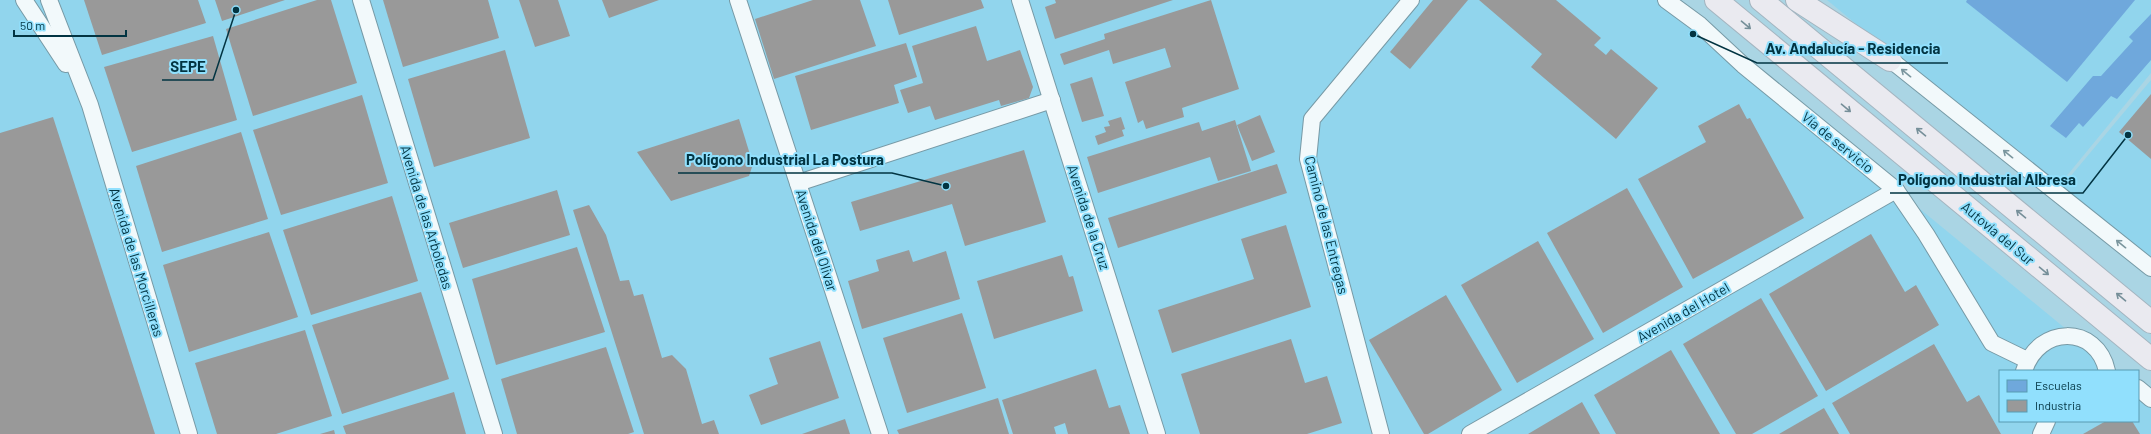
<svg xmlns="http://www.w3.org/2000/svg" width="2151" height="434" font-family="Barlow,sans-serif">
  <rect width="100%" height="100%" fill="#aad5e4"/>
  <!-- built -->
  <g fill="#91d5ed">
    <path d="M 0,0 L 1666,0 L 2117,371 L 2000,371 L 2000,421 L 2138,421 L 2138,388 L 2151,399 L 2151,434 L 0,434 Z"/>
    <path d="M 1827,0 L 2151,0 L 2151,73 L 2056,189 Z"/>
    <path d="M 2151,80 L 2151,264 L 2059,190 Z"/>
  </g>
  <!-- schools -->
  <g fill="#6fa8dc">
    <path d="M 1967,0 L 2135,0 L 2067,82 L 1966,2 Z"/>
    <path d="M 2151,14 L 2151,60 L 2117,99 L 2111,96 L 2083,127 L 2079,123 L 2066,138 L 2050,126 L 2093,76 L 2101,76 L 2133,41 L 2129,37 Z"/>
  </g>
  <!-- industry -->
  <g fill="#999">
    <path d="M 84,0 L 198,0 L 206,23 L 102,55 Z"/>
    <path d="M 215,0 L 285,0 L 222,21 Z"/>
    <path d="M 317,0 L 331,0 L 357,83 L 253,116 L 226,29 Z"/>
    <path d="M 383,0 L 488,0 L 499,38 L 403,67 Z"/>
    <path d="M 519,0 L 558,0 L 570,36 L 535,47 Z"/>
    <path d="M 602,0 L 659,0 L 609,18 Z"/>
    <path d="M 813,0 L 860,0 L 876,46 L 774,79 L 755,19 Z"/>
    <path d="M 888,0 L 981,0 L 984,8 L 899,35 Z"/>
    <path d="M 1055,0 L 1173,0 L 1055,39 L 1045,7 L 1056,3 Z"/>
    <path d="M 1211,0 L 1239,89 L 1182,108 L 1184,117 L 1146,129 L 1143,120 L 1138,123 L 1125,82 L 1171,67 L 1165,48 L 1113,64 L 1109,50 L 1064,65 L 1060,54 L 1105,39 L 1104,34 Z"/>
    <path d="M 1433,0 L 1468,0 L 1410,69 L 1390,52 Z"/>
    <path d="M 1479,0 L 1556,0 L 1601,38 L 1594,45 L 1606,55 L 1611,49 L 1658,88 L 1616,139 L 1531,67 L 1542,54 Z"/>
    <path d="M 976,26 L 987,61 L 1020,50 L 1033,87 L 1029,98 L 1001,106 L 999,100 L 935,120 L 930,106 L 908,113 L 900,90 L 923,83 L 912,46 Z"/>
    <path d="M 213,36 L 237,120 L 132,152 L 104,67 Z"/>
    <path d="M 906,43 L 917,77 L 894,85 L 899,103 L 811,130 L 795,76 Z"/>
    <path d="M 505,50 L 530,138 L 434,167 L 408,79 Z"/>
    <path d="M 1092,77 L 1104,116 L 1082,122 L 1070,84 Z"/>
    <path d="M 2151,94 L 2151,159 L 2119,132 Z"/>
    <path d="M 362,95 L 388,183 L 281,215 L 253,130 Z"/>
    <path d="M 1739,104 L 1747,119 L 1750,118 L 1804,218 L 1693,279 L 1638,179 L 1706,142 L 1698,126 Z"/>
    <path d="M 1260,115 L 1275,152 L 1252,161 L 1237,125 Z"/>
    <path d="M 53,117 L 155,434 L 0,434 L 0,133 Z"/>
    <path d="M 1121,117 L 1125,129 L 1122,130 L 1124,136 L 1098,145 L 1095,136 L 1106,132 L 1104,127 L 1110,126 L 1108,121 Z"/>
    <path d="M 739,119 L 753,164 L 749,176 L 671,201 L 637,152 Z"/>
    <path d="M 1235,120 L 1251,171 L 1218,181 L 1210,157 L 1098,193 L 1087,157 L 1199,122 L 1202,131 Z"/>
    <path d="M 241,132 L 268,219 L 162,252 L 136,166 Z"/>
    <path d="M 1024,150 L 1046,222 L 965,246 L 952,204 L 860,231 L 851,202 Z"/>
    <path d="M 1277,164 L 1287,193 L 1118,248 L 1108,218 Z"/>
    <path d="M 1627,188 L 1683,287 L 1603,333 L 1547,233 Z"/>
    <path d="M 557,190 L 570,235 L 463,268 L 449,223 Z"/>
    <path d="M 392,196 L 418,281 L 311,315 L 283,230 Z"/>
    <path d="M 589,205 L 606,235 L 620,281 L 629,280 L 634,296 L 643,294 L 662,358 L 672,355 L 686,369 L 702,424 L 714,420 L 719,434 L 644,434 L 573,210 Z"/>
    <path d="M 1286,225 L 1311,307 L 1172,353 L 1158,310 L 1254,279 L 1241,239 Z"/>
    <path d="M 269,232 L 298,317 L 189,352 L 163,265 Z"/>
    <path d="M 1871,234 L 1905,292 L 1916,285 L 1939,325 L 1826,391 L 1769,294 Z"/>
    <path d="M 1538,241 L 1594,339 L 1517,383 L 1461,285 Z"/>
    <path d="M 577,247 L 605,332 L 496,365 L 472,279 Z"/>
    <path d="M 909,250 L 913,262 L 946,251 L 960,299 L 862,329 L 848,281 L 879,271 L 876,260 Z"/>
    <path d="M 1062,255 L 1069,277 L 1073,276 L 1083,311 L 994,339 L 977,281 Z"/>
    <path d="M 421,292 L 449,379 L 342,414 L 312,325 Z"/>
    <path d="M 1446,295 L 1502,390 L 1428,434 L 1424,434 L 1369,340 Z"/>
    <path d="M 1761,298 L 1818,396 L 1752,434 L 1736,434 L 1683,344 Z"/>
    <path d="M 962,313 L 986,388 L 907,413 L 883,338 Z"/>
    <path d="M 305,330 L 332,416 L 276,434 L 217,434 L 195,363 Z"/>
    <path d="M 1291,339 L 1305,383 L 1327,376 L 1342,423 L 1307,434 L 1200,434 L 1181,374 Z"/>
    <path d="M 820,341 L 839,398 L 761,425 L 749,395 L 778,384 L 769,358 Z"/>
    <path d="M 1934,344 L 1967,402 L 1979,395 L 2001,434 L 1850,434 L 1832,403 Z"/>
    <path d="M 606,347 L 634,432 L 628,434 L 517,434 L 501,379 Z"/>
    <path d="M 1671,350 L 1720,434 L 1616,434 L 1594,395 Z"/>
    <path d="M 1096,369 L 1109,408 L 1120,405 L 1130,434 L 1068,434 L 1065,423 L 1054,427 L 1056,434 L 1013,434 L 1002,400 Z"/>
    <path d="M 454,392 L 466,434 L 346,434 L 343,426 Z"/>
    <path d="M 998,398 L 1009,434 L 899,434 L 897,430 Z"/>
    <path d="M 1582,402 L 1600,434 L 1528,434 Z"/>
    <path d="M 1824,408 L 1839,434 L 1779,434 Z"/>
    <path d="M 845,419 L 850,434 L 802,434 Z"/>
    <path d="M 2106,421 L 2132,421 L 2140,434 L 2083,434 Z"/>
    <path d="M 334,430 L 335,434 L 320,434 Z"/>
  </g>
  <g fill="none" stroke-linecap="round" stroke-linejoin="round">
    <defs>
      <g id="minor">
        <path d="M 24,0 L 66,64"/>
        <path d="M 49,0 L 90,105 L 189,434"/>
        <path d="M 361,0 L 494,434"/>
        <path d="M 738,0 L 880,434"/>
        <path d="M 1020,0 L 1157,434"/>
        <path d="M 1666,0 L 1700,25 L 1743,65 L 1896,190 L 1926,234 L 1992,343 L 2027,360"/>
        <path d="M 1882,53 L 2151,268"/>
        <path d="M 798,183 L 1052,100"/>
        <path d="M 2024,371 C 2038,325 2097,324 2107,371"/>
        <path d="M 2138,388 L 2151,399"/>
        <path d="M 1381,434 L 1308,159 L 1312,119 L 1411,0"/>
        <path d="M 1470,434 L 1896,190"/>
        <path d="M 2041,434 L 2047,421"/>
      </g>
      <g id="highway">
        <path d="M 1716,0 L 2151,359"/>
        <path d="M 1761,0 L 2151,322"/>
        <path d="M 1797,0 L 1890,60"/>
      </g>
    </defs>
    <!-- minor casing -->
    <use href="#minor" stroke="#779aa6" stroke-width="18"/>
    <!-- highway casing -->
    <use href="#highway" stroke="#a4b5c0" stroke-width="24"/>
    <!-- minor -->
    <use href="#minor" stroke="#f2f9fb" stroke-width="16"/>
    <!-- highway -->
    <use href="#highway" stroke="#eaeaf0" stroke-width="22"/>
  </g>
  <!-- one-way arrows -->
  <defs><path id="oneway-shaft" d="M-6 0H5M1.5-3L5.5 0L1.5 3" fill="none" stroke-width="1.6" stroke-linecap="round" stroke-linejoin="round"/></defs>
  <g stroke="#768f99">
    <use href="#oneway-shaft" transform="translate(1746 25) rotate(40)"/>
    <use href="#oneway-shaft" transform="translate(1846 108) rotate(40)"/>
    <use href="#oneway-shaft" transform="translate(1921 132) rotate(-140)"/>
    <use href="#oneway-shaft" transform="translate(2021 214) rotate(-140)"/>
    <use href="#oneway-shaft" transform="translate(2044 271) rotate(40)"/>
    <use href="#oneway-shaft" transform="translate(2121 297) rotate(-140)"/>
  </g>
  <g stroke="#7a969e">
    <use href="#oneway-shaft" transform="translate(1906 73) rotate(-141)"/>
    <use href="#oneway-shaft" transform="translate(2008 154) rotate(-141)"/>
    <use href="#oneway-shaft" transform="translate(2121 244) rotate(-141)"/>
  </g>
  <g text-anchor="middle" dominant-baseline="central" stroke-width="4" stroke-linejoin="round" paint-order="stroke">
    <!-- street labels -->
    <g font-size="14" fill="#023442" stroke="#91e0fd">
      <text transform="translate(1838 142) rotate(39)">Vía de servicio</text>
      <text transform="translate(427 217) rotate(73)">Avenida de las Arboledas</text>
      <text transform="translate(1089 217) rotate(72)">Avenida de la Cruz</text>
      <text transform="translate(1327 225) rotate(76)">Camino de las Entregas</text>
      <text transform="translate(1998 233) rotate(40)">Autovía del Sur</text>
      <text transform="translate(817 240) rotate(72)">Avenida del Olivar</text>
      <text transform="translate(137 262) rotate(73)">Avenida de las Morcilleras</text>
      <text transform="translate(1683 312) rotate(-30)">Avenida del Hotel</text>
    </g>
  </g>
  <!-- callouts -->
  <path fill="none" stroke="#023442" stroke-width="1.5" d="M1693 34L1757 63H1948M236 10L213 80H162M946 186L892 173H678M2128 135L2083 193H1890"/>
  <g fill="#023442" stroke="#91e0fd" stroke-width="1.5">
    <circle cx="1693" cy="34" r="4"/>
    <circle cx="236" cy="10" r="4"/>
    <circle cx="946" cy="186" r="4"/>
    <circle cx="2128" cy="135" r="4"/>
  </g>
  <g font-size="15" text-anchor="middle" font-weight="bold" fill="#023442" stroke="#91e0fd" stroke-width="4" stroke-linejoin="round" paint-order="stroke">
    <text x="1853" y="54">Av. Andalucía - Residencia</text>
    <text x="188" y="72">SEPE</text>
    <text x="785" y="165">Polígono Industrial La Postura</text>
    <text x="1987" y="185">Polígono Industrial Albresa</text>
  </g>
  <!-- legend -->
  <rect x="1999" y="370" width="140" height="52" fill="#91e0fd" stroke="#589bb2"/>
  <rect x="2007" y="380" width="20" height="12" fill="#6fa8dc" stroke="#589bb2"/>
  <text x="2035" y="390" font-size="12" fill="#023442">Escuelas</text>
  <rect x="2007" y="400" width="20" height="12" fill="#999999" stroke="#589bb2"/>
  <text x="2035" y="410" font-size="12" fill="#023442">Industria</text>
  <!-- scale -->
  <path d="M14 30v6h112v-6" fill="none" stroke="#023442" stroke-width="2"/>
  <text x="20" y="30" font-size="12" fill="#023442" stroke="#91e0fd" stroke-width="3" paint-order="stroke">50 m</text>
</svg>
